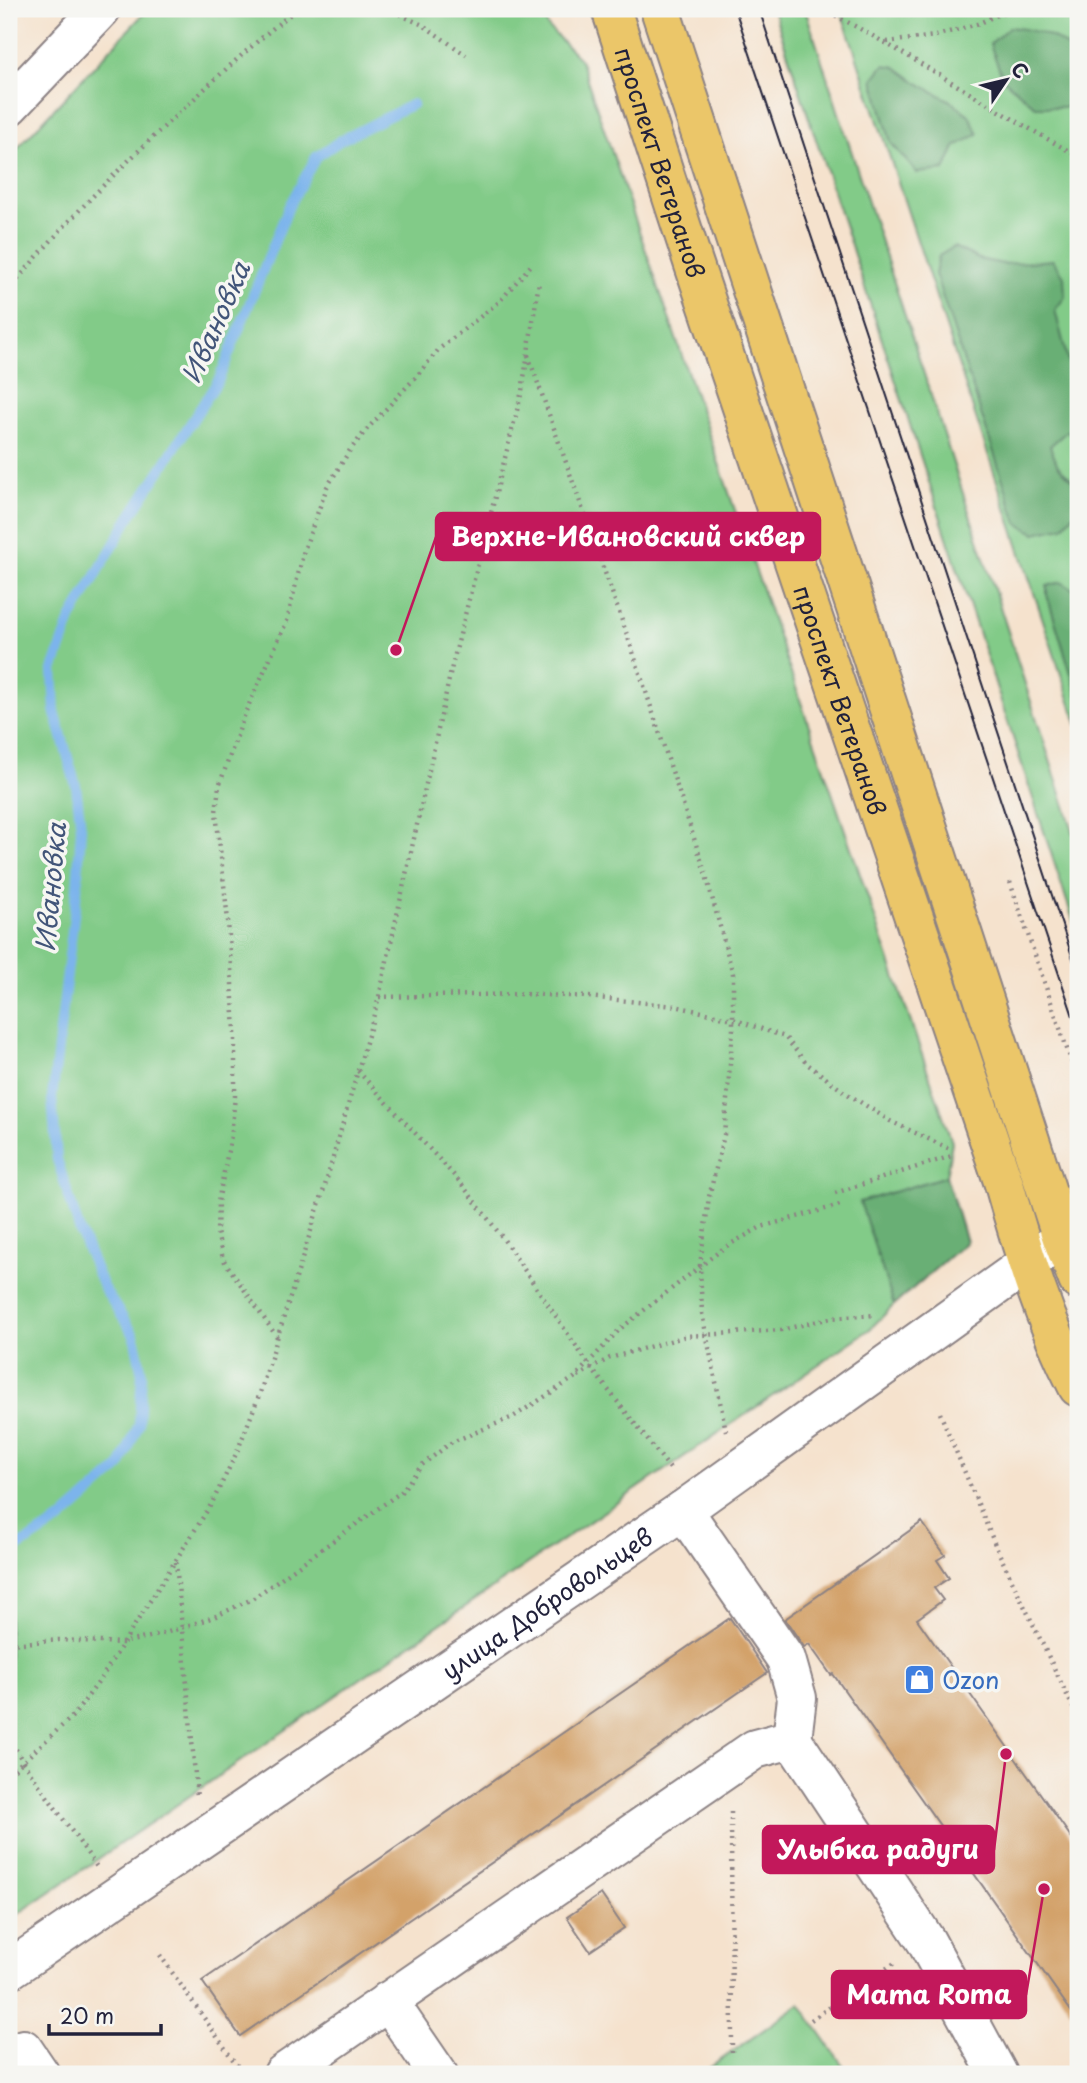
<svg xmlns="http://www.w3.org/2000/svg" width="1087" height="2083" font-family="'Playpen Sans',sans-serif">
  <rect width="100%" height="100%" fill="#f6f6f2"/>
  <filter id="ink" filterUnits="userSpaceOnUse"><feTurbulence type="fractalNoise" baseFrequency=".0143" numOctaves="2"/><feDisplacementMap in="SourceGraphic" scale="14" xChannelSelector="R" yChannelSelector="G"/><feConvolveMatrix kernelMatrix="1 2 1 2 8 2 1 2 1" color-interpolation-filters="sRGB"/></filter>
  <filter id="wash" filterUnits="userSpaceOnUse"><feTurbulence type="fractalNoise" baseFrequency=".00686" numOctaves="4" result="noise"/><feDisplacementMap in="SourceGraphic" scale="28" xChannelSelector="R" yChannelSelector="G"/><feGaussianBlur stdDeviation="1.57" result="paint"/><feColorMatrix in="noise" values="0 0 0 0 0 0 0 0 0 0 0 0 0 0 0 0 0 1.4 0 .05"/><feComposite in="paint" operator="in"/></filter>
  <g filter="url(#wash)">
    <rect width="100%" height="100%" fill="#f5e2cd"/>
    <!-- green -->
    <g fill="#82cb88" stroke="#527662" stroke-width="2">
      <path d="M 148,9 L 542,9 L 548,27 L 580,59 L 952,1142 L 946,1176 L 966,1242 L 894,1305 L 870,1329 L 9,1920 L 9,157 Z"/>
      <path d="M 773,9 L 805,9 L 1078,846 L 1078,935 Z"/>
      <path d="M 840,9 L 1078,9 L 1078,726 L 853,46 Z"/>
      <path d="M 800,2004 L 849,2074 L 701,2074 Z"/>
    </g>
    <!-- forest -->
    <g fill="#69af74" stroke="#466858" stroke-width="2">
      <path d="M 1009,27 C 1030,29 1060,35 1073,54 C 1079,61 1078,72 1078,80 C 1078,91 1078,97 1074,107 L 1036,107 L 1003,79 L 990,44 Z"/>
      <path d="M 884,65 L 896,67 L 918,83 L 949,100 L 969,115 L 978,134 L 955,147 L 945,170 L 917,173 L 891,143 L 873,79 Z"/>
      <path d="M 954,247 L 979,259 L 1003,264 L 1053,260 L 1064,276 L 1065,297 L 1055,310 L 1068,361 L 1078,377 L 1078,444 L 1067,431 L 1050,446 L 1058,466 L 1073,480 L 1078,510 L 1063,527 L 1035,533 L 1017,523 L 935,274 L 939,256 Z"/>
      <path d="M 1061,582 L 1073,589 L 1078,588 L 1078,696 L 1047,595 L 1047,586 Z"/>
      <path d="M 946,1176 L 966,1242 L 894,1305 L 860,1202 Z"/>
    </g>
    <g fill="none" stroke-linecap="round" stroke-linejoin="round">
      <!-- stream -->
      <path stroke="#7cb4ec" stroke-width="10" d="M 9,1553 L 62,1519 L 120,1467 L 139,1424 L 142,1374 L 134,1335 L 103,1287 L 80,1232 L 57,1159 L 52,1098 L 77,890 L 81,828 L 76,786 L 55,712 L 53,670 L 71,619 L 125,525 L 219,379 L 289,206 L 316,157 L 341,140 L 413,104"/>
    </g>
    <g id="blocks">
      <!-- building -->
      <g fill="#d3a26b">
        <path d="M 922,1522 L 945,1555 L 937,1560 L 949,1578 L 934,1588 L 943,1600 L 917,1619 L 1078,1847 L 1078,2021 L 833,1674 L 831,1675 L 809,1644 L 804,1647 L 785,1619 Z"/>
        <path d="M 730,1618 L 767,1673 L 240,2036 L 202,1981 Z"/>
        <path d="M 601,1894 L 624,1928 L 590,1951 L 567,1917 Z"/>
      </g>
    </g>
  </g>
  <g filter="url(#ink)">
    <use href="#blocks" fill-opacity="0" stroke="#8c8284" stroke-width="2"/>
    <g fill="none" stroke-linecap="round" stroke-linejoin="round">
      <defs>
        <g id="minor">
          <path d="M 9,106 L 101,9"/>
          <path d="M 683,1510 L 786,1659 L 797,1698 L 792,1739"/>
          <path id="s1" d="M 9,1970 L 683,1510 L 1053,1245"/>
          <path d="M 388,2001 L 438,2074"/>
          <path d="M 23,2049 L 40,2074"/>
          <path d="M 283,2074 L 755,1749 L 792,1739 L 926,1941 L 998,2074"/>
        </g>
        <g id="major">
          <path id="s2" d="M 611,9 L 693,262 L 1004,1184 C 1024,1255 1044,1321 1078,1387"/>
          <path d="M 660,9 L 1062,1238 L 1078,1280"/>
        </g>
      </defs>
      <!-- minor casing -->
      <use href="#minor" stroke="#8c8284" stroke-width="42"/>
      <!-- major casing -->
      <use href="#major" stroke="#8c8284" stroke-width="42"/>
      <!-- path -->
      <g stroke="#8c8284" stroke-width="4.5" stroke-dasharray="2 5" stroke-linecap="butt">
        <path d="M 387,9 L 423,25 L 466,55"/>
        <path d="M 823,9 C 910,54 992,109 1078,156"/>
        <path d="M 887,42 L 935,36 L 977,24 L 1011,9"/>
        <path d="M 9,290 C 61,226 119,168 180,112 C 218,76 256,41 297,9"/>
        <path d="M 528,355 L 632,649 L 706,875 L 733,974 L 733,1029 L 724,1135 L 709,1197 L 700,1265 L 702,1313 L 726,1431"/>
        <path d="M 1010,882 L 1078,1081"/>
        <path d="M 379,997 L 524,994 L 589,997 L 675,1006 L 733,1019 L 785,1037 L 806,1063 L 843,1091 L 890,1121 L 952,1150"/>
        <path d="M 358,1071 L 460,1182 L 502,1237 L 591,1368 L 672,1471"/>
        <path d="M 835,1193 L 955,1155"/>
        <path d="M 277,1337 L 223,1259 L 217,1232 L 218,1202 L 231,1136 L 235,1096 L 235,1031 L 228,921 L 216,812 L 219,786 L 246,711 L 287,621 L 304,550 L 327,487 L 350,450 L 368,428 L 416,377 L 439,349 L 499,302 L 533,263"/>
        <path d="M 578,1376 L 610,1358 L 687,1336 L 781,1330 L 831,1318 L 875,1315"/>
        <path d="M 940,1413 L 996,1547 L 1078,1718"/>
        <path d="M 176,1562 L 197,1797"/>
        <path d="M 9,1644 L 59,1640 L 122,1643 L 159,1635 L 214,1617 L 252,1599 L 401,1492 L 422,1465 L 452,1442 L 513,1417 L 574,1378 L 620,1329 L 725,1247 L 761,1227 L 840,1205"/>
        <path d="M 9,1737 L 23,1762 L 97,1867"/>
        <path d="M 9,1774 L 74,1715 L 100,1680 L 212,1503 L 237,1452 L 260,1393 L 324,1189 L 379,997 L 452,666 L 522,391 L 539,282"/>
        <path d="M 731,1812 L 732,2052"/>
        <path d="M 160,1955 L 243,2074"/>
        <path d="M 811,2020 L 896,1962"/>
      </g>
      <!-- minor -->
      <use href="#minor" stroke="#fff" stroke-width="38"/>
      <!-- major -->
      <use href="#major" stroke="#ebc669" stroke-width="38"/>
      <!-- tram -->
      <g stroke="#22223b" stroke-width="2">
        <path d="M 735,9 L 1078,1031"/>
        <path d="M 759,9 L 1078,974"/>
      </g>
    </g>
  </g>
  <!-- icons -->
  <defs>
    <symbol id="shop-square" viewBox="-11 -11 22 22"><rect x="-9" y="-9" width="18" height="18" rx="4" fill="#3f7fe0" stroke="#f6f6f2"/><path d="M-5-2.5h2.3a2.7 3.5 0 0 1 5.4 0H5L5.5 6h-11ZM-1.5-2.5h3a1.5 2.3 0 0 0-3 0Z" fill="#fff"/></symbol>
  </defs>
  <g fill-rule="evenodd">
    <use href="#shop-square" x="902" y="1662" width="35" height="35"/>
  </g>
  <g text-anchor="middle" dominant-baseline="central" stroke-width="7" stroke-linejoin="round" paint-order="stroke">
    <!-- street labels -->
    <g font-size="24" fill="#22223b" stroke="#f6f6f2">
      <text stroke="none"><textPath href="#s2" startOffset="161">проспект Ветеранов</textPath></text>
      <text stroke="none"><textPath href="#s2" startOffset="728">проспект Ветеранов</textPath></text>
      <text stroke="none"><textPath href="#s1" startOffset="651">улица Добровольцев</textPath></text>
    </g>
    <!-- shop labels -->
    <g font-size="24" fill="#366cbe" stroke="#f6f6f2" text-anchor="start">
      <text x="942" y="1679">Ozon</text>
    </g>
    <!-- water labels -->
    <g font-size="26" font-style="italic" fill="#425579" stroke="#f6f6f2">
      <text transform="translate(215 322) rotate(-66)">Ивановка</text>
      <text transform="translate(50 887) rotate(-85)">Ивановка</text>
    </g>
  </g>
  <!-- callouts -->
  <path fill="none" stroke="#c2185b" stroke-width="2.5" d="M396 650L436 537M1006 1754L994 1850M1044 1889L1026 1995"/>
  <g fill="#c2185b" stroke="#f6f6f2" stroke-width="2.5">
    <circle cx="396" cy="650" r="7"/>
    <circle cx="1006" cy="1754" r="7"/>
    <circle cx="1044" cy="1889" r="7"/>
  </g>
  <g fill="#c2185b" stroke="#c2185b" stroke-width="2.5">
    <rect x="436" y="513" width="384" height="47" rx="7"/>
    <rect x="763" y="1826" width="231" height="47" rx="7"/>
    <rect x="832" y="1971" width="194" height="47" rx="7"/>
  </g>
  <g font-size="26" text-anchor="middle" font-weight="bold" fill="#fff">
    <text x="628" y="546">Верхне-Ивановский сквер</text>
    <text x="878" y="1859">Улыбка радуги</text>
    <text x="929" y="2004">Mama Roma</text>
  </g>
  <!-- margin -->
  <rect width="1087" height="2083" fill="none" stroke="#f6f6f2" stroke-width="35"/>
  <!-- north arrow -->
  <g transform="translate(1006 80) rotate(55)" stroke="#f6f6f2" stroke-width="5" paint-order="stroke">
  <path d="M0-5L12 26L0 18L-12 26Z" fill="#22223b"/>
  <text y="-10" font-size="19" font-weight="bold" text-anchor="middle" fill="#22223b">С</text>
  </g>
  <!-- scale -->
  <path d="M49 2024v10h112v-10" fill="none" stroke="#22223b" stroke-width="3.5"/>
  <text x="60" y="2024" font-size="21" fill="#22223b" stroke="#f6f6f2" stroke-width="5" paint-order="stroke">20 m</text>
</svg>
